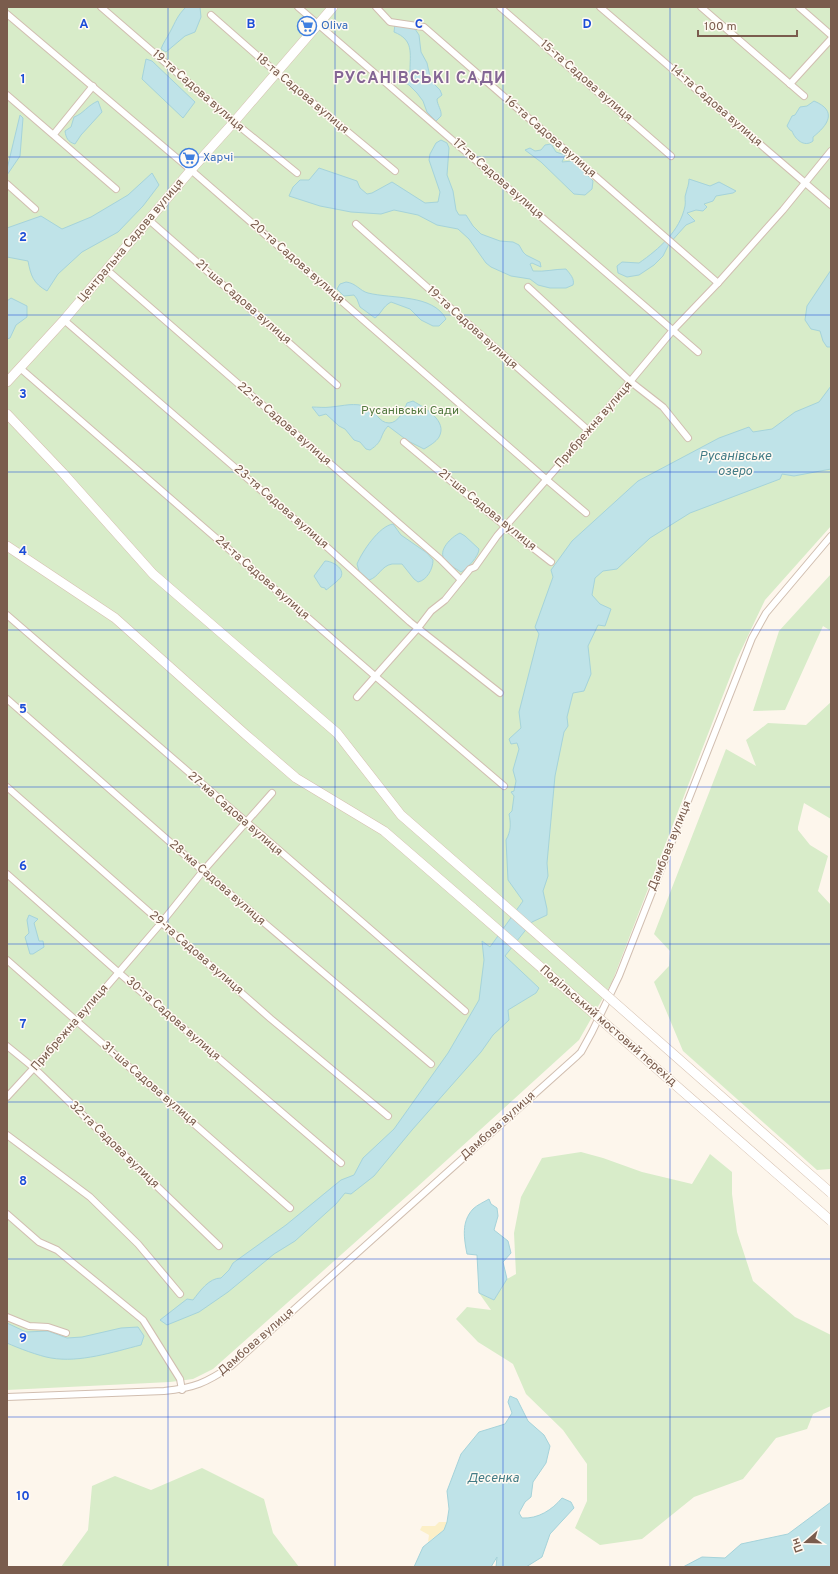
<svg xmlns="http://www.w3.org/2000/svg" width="838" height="1574" font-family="Overpass,sans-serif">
  <rect width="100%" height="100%" fill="#fdf6ec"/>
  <!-- green -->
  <g fill="#d8ecc9">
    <path d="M 7,7 L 831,7 L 831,526 L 765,600 L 737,659 L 612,982 L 579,1040 L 416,1188 L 213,1369 L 193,1379 L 170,1382 L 7,1390 Z"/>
    <path d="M 831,574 L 831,631 L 823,626 L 785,710 L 753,711 L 779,631 Z"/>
    <path d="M 831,702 L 831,819 L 804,803 L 798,827 L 798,830 L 810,845 L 828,856 L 818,891 L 831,905 L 831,1169 L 817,1170 L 683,1051 L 654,982 L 669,966 L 670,951 L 654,934 L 726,749 L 756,766 L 746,740 L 768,723 L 806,725 Z"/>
    <path d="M 581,1152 L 603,1158 L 642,1172 L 692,1184 L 710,1154 L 732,1172 L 732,1194 L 737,1232 L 753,1281 L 795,1317 L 831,1335 L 831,1406 L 813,1414 L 807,1429 L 776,1438 L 743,1479 L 694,1497 L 642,1539 L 600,1545 L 575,1528 L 587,1501 L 587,1464 L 563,1430 L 526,1394 L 513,1364 L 478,1342 L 456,1319 L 467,1307 L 491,1310 L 479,1293 L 494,1300 L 507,1279 L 516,1274 L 514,1233 L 521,1197 L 542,1158 Z"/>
    <path d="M 202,1468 L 264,1499 L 273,1533 L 299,1567 L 61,1567 L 88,1530 L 92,1486 L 115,1476 L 151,1490 Z"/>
  </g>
  <!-- sand -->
  <path fill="#fcefc7" d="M 439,1522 L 447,1522 L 444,1530 L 428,1542 L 429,1535 L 420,1530 L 422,1526 L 435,1526 Z"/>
  <!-- water -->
  <g fill="#bfe3e8" stroke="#a5d3da">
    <path d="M 186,7 L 200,7 L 201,17 L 195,32 L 185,36 L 166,52 L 161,49 C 163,43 167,38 170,32 C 176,21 177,16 186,7 Z"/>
    <path d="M 395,24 L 410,27 L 415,29 L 419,35 L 421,52 L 427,63 L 431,81 L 440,90 L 442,95 L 437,99 C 437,105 442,110 441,116 L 436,121 L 427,112 L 423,101 L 417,93 L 409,85 L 396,77 L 410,71 C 410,53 414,40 394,32 Z"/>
    <path d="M 146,59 L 152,61 L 195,102 L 183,118 L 142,79 Z"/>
    <path d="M 98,101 L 102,112 L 81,135 L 75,144 C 68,142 66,138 65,131 L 71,127 L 74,117 C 83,114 88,105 98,101 Z"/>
    <path d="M 814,101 C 838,111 828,125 813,137 L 813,141 C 804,148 795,139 792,131 L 790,130 L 787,126 L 792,116 L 795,115 L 800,107 L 807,106 Z"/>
    <path d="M 20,115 L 23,118 L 20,156 L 7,175 L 7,169 Z"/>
    <path d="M 441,140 L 447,143 L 449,148 L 447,175 L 453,191 L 456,210 L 459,215 L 466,215 L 473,226 L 481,234 L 500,241 L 513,242 L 519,245 L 523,252 L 526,255 L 540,262 L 541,267 L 532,263 L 530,264 L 533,271 C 545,272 555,269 566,269 C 570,274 575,279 573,285 L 566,288 L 550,288 L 538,285 L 530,279 L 511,276 L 491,267 L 486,263 L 469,239 L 458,229 L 437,225 L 418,215 L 394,210 L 381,214 L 351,212 L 320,206 L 289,196 L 293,187 L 300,180 L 309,180 L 319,168 L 357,181 L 360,188 L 367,194 L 372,193 L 392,182 L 425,203 L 438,202 L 440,192 L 429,160 L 430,154 L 436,143 Z"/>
    <path d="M 551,144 L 556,152 L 565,155 L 562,162 L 573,161 L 593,181 L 592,189 L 585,195 L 574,194 L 541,162 L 525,150 L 530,148 L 535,151 L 541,150 L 545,145 Z"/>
    <path d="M 152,173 L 159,185 L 143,206 L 118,232 L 82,252 L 58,274 L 47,291 C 33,283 31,276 28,261 L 7,257 L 7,228 L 41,216 L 62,229 L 91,217 L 128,195 Z"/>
    <path d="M 689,179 L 710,186 L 719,182 L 736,191 L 733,193 L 716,196 L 713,201 L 704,204 L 707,207 L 703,211 L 696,210 L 687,213 L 695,221 L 686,225 L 669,244 L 663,256 L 654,265 L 639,275 L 627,277 L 618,273 L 617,266 L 622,262 L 639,263 C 659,249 680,231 685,206 C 686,202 684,197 686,193 C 687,188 689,185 689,179 Z"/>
    <path d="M 831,270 L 831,347 L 827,347 L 823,341 L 820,331 L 811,329 L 805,320 L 807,306 Z"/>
    <path d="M 346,282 C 356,283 360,291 368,293 C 392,299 433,294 446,319 L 439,326 L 433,326 L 421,320 L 410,309 L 391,302 C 382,307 382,313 375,318 L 360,307 L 357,299 L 354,295 L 344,296 L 337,289 L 340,284 Z"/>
    <path d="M 11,298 L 27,306 L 27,317 L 16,325 L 10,338 L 7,339 L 7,301 Z"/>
    <path d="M 831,386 L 831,469 L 794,476 L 782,474 L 780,479 L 690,513 L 650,538 L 617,569 L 603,571 L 595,578 L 592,595 L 600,604 L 611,609 L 605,626 L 598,625 L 588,646 L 591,674 L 584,691 L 573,693 L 567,717 L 568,726 L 564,732 L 555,776 L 547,863 L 548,876 L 543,891 L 547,909 L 547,915 L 532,922 L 505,956 L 539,988 L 536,993 L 508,1010 L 509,1020 L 493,1035 L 481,1052 L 412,1130 L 374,1176 L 351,1194 L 345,1193 L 336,1204 L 295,1241 L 274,1254 L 228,1292 L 199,1312 L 167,1325 L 160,1320 L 187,1299 L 193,1300 C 200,1291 209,1278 221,1278 L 229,1270 L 233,1263 L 286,1225 L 341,1180 L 354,1175 L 363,1158 L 394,1129 L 448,1053 L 479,1000 L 484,960 L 482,941 L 490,947 L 523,901 L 508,880 L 506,840 C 511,831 511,824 509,814 L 512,811 L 514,796 L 511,792 L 514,791 L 516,781 L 513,770 L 519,749 L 517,743 L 511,744 L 509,739 L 521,728 L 519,712 L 539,634 L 535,627 L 553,577 L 551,570 L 572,541 L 638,481 L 719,438 L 749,427 L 753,432 L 772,429 L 795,412 L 819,402 Z"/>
    <path d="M 413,401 C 425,408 448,421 439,437 C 436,442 429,446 424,449 L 408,441 L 388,426 C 379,436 384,441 370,450 L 366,449 L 360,442 L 354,440 L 345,429 L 339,426 L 326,414 L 319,416 L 312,407 C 318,407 324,408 331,407 C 343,406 355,402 367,407 C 376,411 379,423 389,423 C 398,423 404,411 407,403 Z"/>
    <path d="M 393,524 L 401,535 L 427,553 L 433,560 C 433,569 427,580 418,582 L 414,579 L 402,564 C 399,564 395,564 392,564 C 381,566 379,577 369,580 L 359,571 L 357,564 C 362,552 379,526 393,524 Z"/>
    <path d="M 460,533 L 465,536 L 479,549 C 479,556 467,569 461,572 C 455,568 450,566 445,560 C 437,551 451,537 460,533 Z"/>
    <path d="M 325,561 C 332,561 345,568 341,577 C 339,580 329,588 326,590 L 325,588 L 321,587 L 314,576 Z"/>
    <path d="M 29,915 L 38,919 L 34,923 L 39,941 L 43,941 L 44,947 L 33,954 L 30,954 L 25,937 L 29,933 L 27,920 Z"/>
    <path d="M 489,1199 L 491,1204 L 497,1208 L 498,1216 L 494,1230 L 508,1241 L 511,1253 L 503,1262 L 507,1279 L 494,1300 L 479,1293 L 477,1255 L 467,1254 C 464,1238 461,1222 473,1209 C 477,1205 484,1202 489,1199 Z"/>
    <path d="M 7,1323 L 26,1332 L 48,1331 L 67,1338 L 82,1337 L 121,1328 L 138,1327 L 144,1336 L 141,1345 C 113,1352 80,1363 51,1358 C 39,1356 18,1348 7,1343 Z"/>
    <path d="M 510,1396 L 517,1399 L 528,1421 L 544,1435 L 550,1446 L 546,1463 L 533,1482 L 531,1497 L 525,1502 L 519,1513 L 522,1518 C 538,1519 552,1510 562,1498 L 571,1502 L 574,1508 L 550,1534 L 542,1557 L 526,1567 L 496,1567 L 497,1557 L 491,1567 L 414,1567 L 423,1547 L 444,1530 L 447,1522 L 449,1509 L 447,1491 L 461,1454 L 479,1432 L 505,1424 L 512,1413 L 508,1402 Z"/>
    <path d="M 831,1502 L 831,1567 L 683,1567 L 702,1557 L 725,1558 L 741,1544 L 788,1534 Z"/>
  </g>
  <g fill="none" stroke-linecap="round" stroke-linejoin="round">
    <defs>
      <g id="minor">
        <path d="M 101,7 L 234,122 L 297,173"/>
        <path d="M 298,7 L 698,352"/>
        <path d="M 376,7 L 390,22 L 424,27 L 718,283"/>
        <path d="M 500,7 L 671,156"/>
        <path d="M 600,7 L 831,205"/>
        <path d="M 701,7 L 804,96"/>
        <path d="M 799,7 L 831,35"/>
        <path d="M 7,14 L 191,170 L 547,480 L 586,513"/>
        <path d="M 211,15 L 277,73 L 395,171"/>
        <path d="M 790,84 L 831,39"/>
        <path d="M 7,95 L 116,189"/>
        <path d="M 54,134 L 93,86"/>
        <path d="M 7,184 L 35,209"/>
        <path d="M 149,220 L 337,385"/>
        <path d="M 356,224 L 589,431"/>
        <path d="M 106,269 L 440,559 L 461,580"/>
        <path d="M 528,287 L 631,382 L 663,407 L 688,438"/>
        <path d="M 64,320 L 328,548 L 410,622 L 500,693"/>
        <path d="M 20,368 L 375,676 L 504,786"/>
        <path d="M 404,442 L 506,527 L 551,562"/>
        <path d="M 7,615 L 465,1011"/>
        <path d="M 357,697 L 418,628 L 431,611 L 445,600 L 470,569 L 475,567 L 497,536 L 589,431 L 673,330 L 718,283 L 783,210 L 831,151"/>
        <path d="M 7,699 L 203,871 L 431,1064"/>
        <path d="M 7,787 L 271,1019 L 388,1116"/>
        <path d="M 7,874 L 118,972 L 341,1163"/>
        <path d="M 7,960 L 290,1208"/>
        <path d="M 7,1046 L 34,1068 L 219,1246"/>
        <path d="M 7,1097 L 77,1021 L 162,922 L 203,871 L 272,793"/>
        <path d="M 7,1135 L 90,1197 L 138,1244 L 180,1294"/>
        <path d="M 7,1214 L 39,1242 L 57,1250 L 143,1320 L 180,1379 L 182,1390"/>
        <path d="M 7,1317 L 29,1326 L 48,1327 L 66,1333"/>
        <path d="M 7,1397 L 164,1391 C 194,1388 206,1383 231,1366 L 577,1056 L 581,1052 L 592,1032 L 619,976 L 752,638 L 766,613 L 831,536"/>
      </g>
      <g id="secondary">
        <path d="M 7,382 L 64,320 L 191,170 L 234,122 L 333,7"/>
        <path d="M 7,414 L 63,473 L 153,574 L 337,733 L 401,815 L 488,891"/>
        <path d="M 7,546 L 115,618 L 245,734 L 296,778 L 384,831 L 473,908"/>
      </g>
    </defs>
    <!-- minor casing -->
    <use href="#minor" stroke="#d1beb0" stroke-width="8"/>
    <!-- secondary casing -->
    <use href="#secondary" stroke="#d6c0b0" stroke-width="10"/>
    <!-- minor -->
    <use href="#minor" stroke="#fff" stroke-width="6"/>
    <!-- secondary -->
    <use href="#secondary" stroke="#fff" stroke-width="9"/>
    <defs>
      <g id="secondary-bridge">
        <path d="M 488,891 L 831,1193"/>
        <path d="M 473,908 L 831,1221"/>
      </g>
    </defs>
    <!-- secondary-bridge casing -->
    <use href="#secondary-bridge" stroke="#d6c0b0" stroke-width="10" stroke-linecap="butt"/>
    <!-- secondary-bridge -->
    <use href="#secondary-bridge" stroke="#fff" stroke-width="9"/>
  </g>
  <!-- grid -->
  <path fill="none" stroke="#1d4ed8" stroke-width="1" stroke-opacity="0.55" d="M 168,7 L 168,1567M 335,7 L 335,1567M 503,7 L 503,1567M 670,7 L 670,1567M 7,157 L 831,157M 7,315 L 831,315M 7,472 L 831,472M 7,630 L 831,630M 7,787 L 831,787M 7,944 L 831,944M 7,1102 L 831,1102M 7,1259 L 831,1259M 7,1417 L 831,1417"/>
  <!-- icons -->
  <defs>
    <symbol id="supermarket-ring" viewBox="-11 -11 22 22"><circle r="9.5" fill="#fffaf3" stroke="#3f7fe0" stroke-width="1.5"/><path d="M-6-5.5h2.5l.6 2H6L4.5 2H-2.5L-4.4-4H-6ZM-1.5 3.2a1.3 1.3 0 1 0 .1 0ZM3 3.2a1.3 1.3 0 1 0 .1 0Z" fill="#3f7fe0"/></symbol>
  </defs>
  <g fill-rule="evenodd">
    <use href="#supermarket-ring" x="296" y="15" width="22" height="22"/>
    <use href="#supermarket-ring" x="178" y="147" width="22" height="22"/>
  </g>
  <g text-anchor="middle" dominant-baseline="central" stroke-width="3" stroke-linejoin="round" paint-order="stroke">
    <!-- shop labels -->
    <g font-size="12" fill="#366cbe" stroke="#fffaf3" text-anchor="start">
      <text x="321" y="26">Oliva</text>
      <text x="203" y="158">Харчі</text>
    </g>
    <!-- street labels -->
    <g font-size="12" fill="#7a5c4d" stroke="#fffaf3">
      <text transform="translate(586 81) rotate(41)">15-та Садова вулиця</text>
      <text transform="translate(198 91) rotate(41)">19-та Садова вулиця</text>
      <text transform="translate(302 94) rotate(40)">18-та Садова вулиця</text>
      <text transform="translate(716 106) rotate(41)">14-та Садова вулиця</text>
      <text transform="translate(550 137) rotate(41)">16-та Садова вулиця</text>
      <text transform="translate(498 179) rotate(41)">17-та Садова вулиця</text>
      <text transform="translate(131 241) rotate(-50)">Центральна Садова вулиця</text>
      <text transform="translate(297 262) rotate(41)">20-та Садова вулиця</text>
      <text transform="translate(243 302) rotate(41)">21-ша Садова вулиця</text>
      <text transform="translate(472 328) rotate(42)">19-та Садова вулиця</text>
      <text transform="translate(284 424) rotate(41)">22-га Садова вулиця</text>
      <text transform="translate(594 425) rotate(-49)">Прибрежна вулиця</text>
      <text transform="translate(281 507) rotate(41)">23-тя Садова вулиця</text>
      <text transform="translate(487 510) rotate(39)">21-ша Садова вулиця</text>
      <text transform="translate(262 578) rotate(41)">24-та Садова вулиця</text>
      <text transform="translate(235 814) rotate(41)">27-ма Садова вулиця</text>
      <text transform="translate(670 846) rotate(-68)">Дамбова вулиця</text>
      <text transform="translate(217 883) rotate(41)">28-ма Садова вулиця</text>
      <text transform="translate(196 953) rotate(41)">29-та Садова вулиця</text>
      <text transform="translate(173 1019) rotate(41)">30-та Садова вулиця</text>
      <text transform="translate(608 1026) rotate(41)">Подільський мостовий перехід</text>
      <text transform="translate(70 1028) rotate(-49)">Прибрежна вулиця</text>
      <text transform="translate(149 1084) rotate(41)">31-ша Садова вулиця</text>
      <text transform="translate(498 1126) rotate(-42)">Дамбова вулиця</text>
      <text transform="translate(114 1145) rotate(44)">32-га Садова вулиця</text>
      <text transform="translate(256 1342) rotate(-41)">Дамбова вулиця</text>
    </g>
    <!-- park labels -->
    <g font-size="12" fill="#537a41" stroke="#fffaf3">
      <text x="410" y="411">Русанівські Сади</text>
    </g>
    <!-- water labels -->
    <g font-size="13" font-style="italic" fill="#437c86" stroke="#fffaf3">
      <text x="735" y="457">Русанівське<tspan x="735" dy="15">озеро</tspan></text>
      <text x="493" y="1479">Десенка</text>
    </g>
    <!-- district labels -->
    <g font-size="16" font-weight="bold" letter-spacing="1" fill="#846695" stroke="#fffaf3">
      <text x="420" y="79">РУСАНІВСЬКІ САДИ</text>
    </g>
  </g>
  <g font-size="13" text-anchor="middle" font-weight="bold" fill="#1d4ed8" stroke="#fffaf3" stroke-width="3" stroke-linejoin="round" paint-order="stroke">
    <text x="84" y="28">A</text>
    <text x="251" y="28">B</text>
    <text x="419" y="28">C</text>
    <text x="587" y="28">D</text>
    <text x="23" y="83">1</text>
    <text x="23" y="241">2</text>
    <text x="23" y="398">3</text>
    <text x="23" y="555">4</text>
    <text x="23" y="713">5</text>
    <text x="23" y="870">6</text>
    <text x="23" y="1028">7</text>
    <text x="23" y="1185">8</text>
    <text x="23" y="1342">9</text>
    <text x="23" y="1500">10</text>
  </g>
  <!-- border -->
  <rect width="838" height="1574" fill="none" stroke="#7a5c4d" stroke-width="16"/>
  <!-- north arrow -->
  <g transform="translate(806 1542) rotate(250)" stroke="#fffaf3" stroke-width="3" paint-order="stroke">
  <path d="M0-3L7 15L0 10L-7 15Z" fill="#7a5c4d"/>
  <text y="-6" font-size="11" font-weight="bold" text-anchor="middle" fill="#7a5c4d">Пн</text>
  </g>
  <!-- scale -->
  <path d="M698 30v6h99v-6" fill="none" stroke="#7a5c4d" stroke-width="2"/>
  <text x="704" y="30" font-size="12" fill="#7a5c4d" stroke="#fffaf3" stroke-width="3" paint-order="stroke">100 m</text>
</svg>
